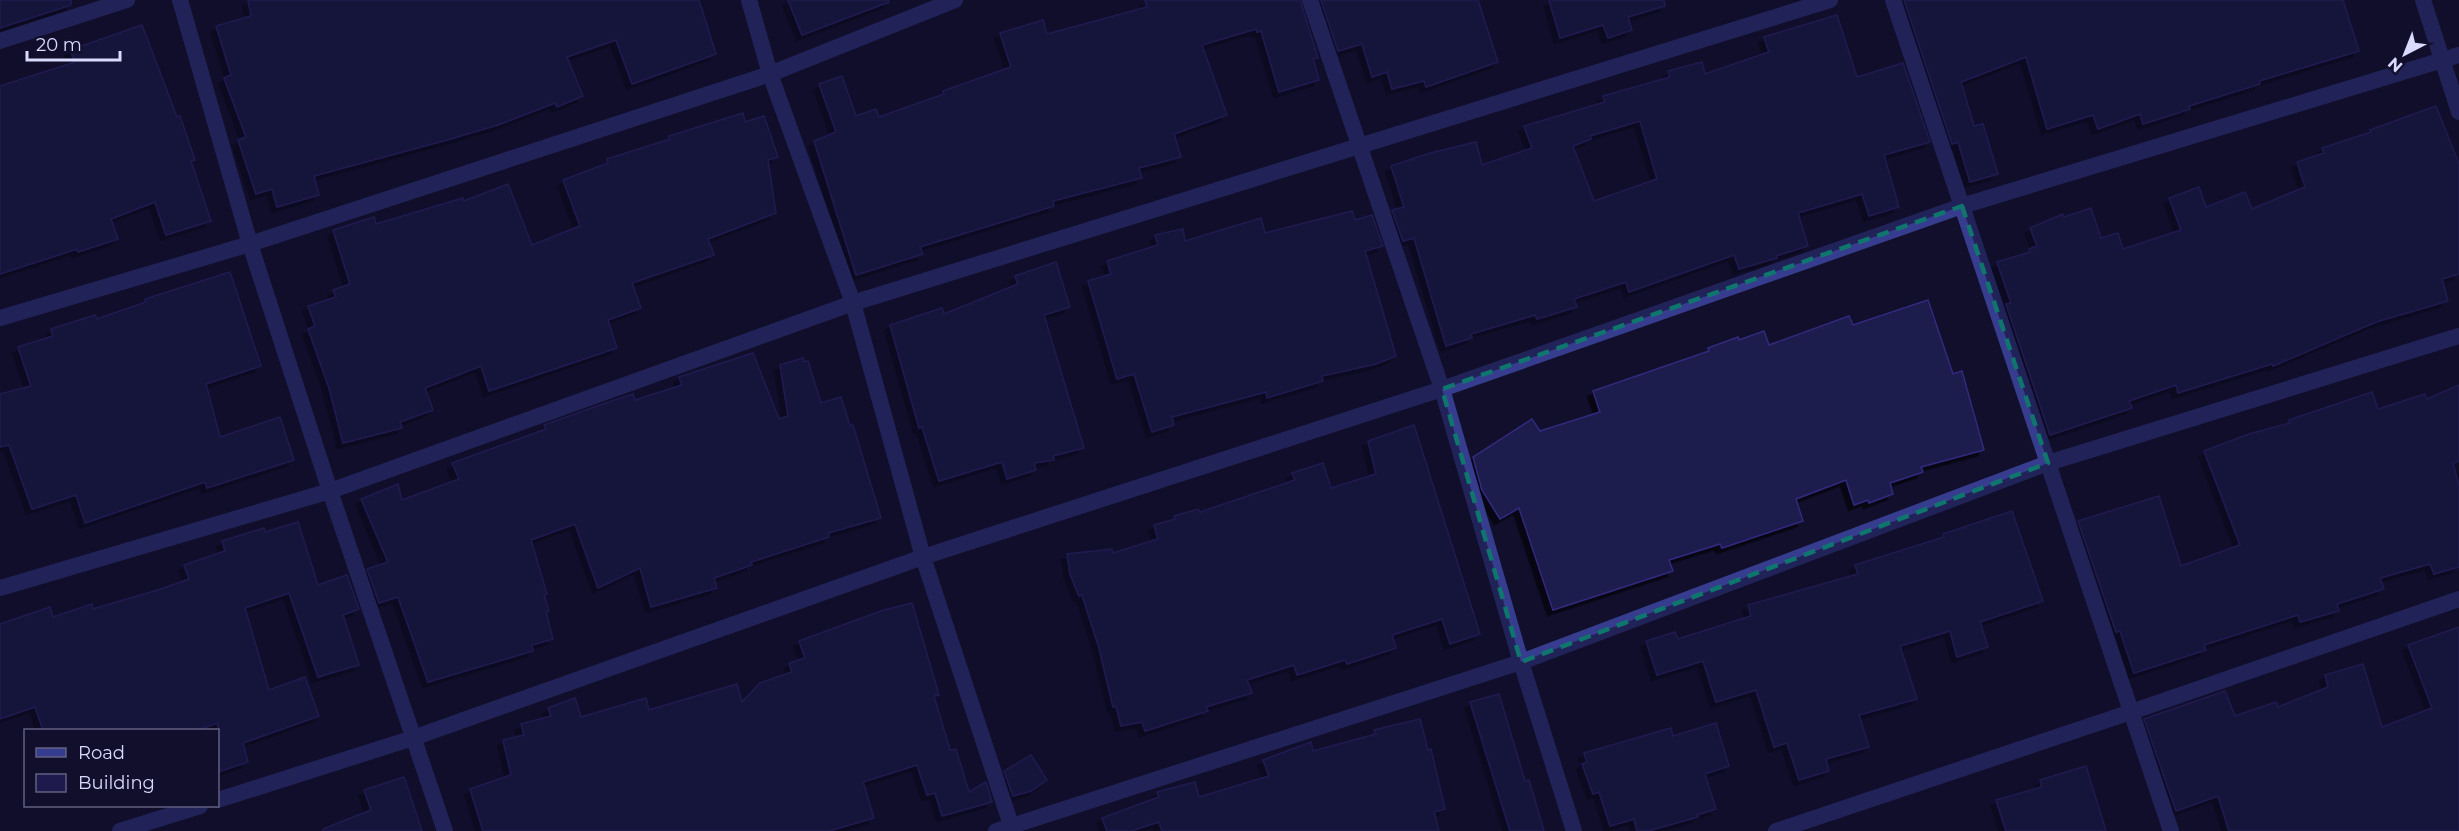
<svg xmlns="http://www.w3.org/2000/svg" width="2459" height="831" font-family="Montserrat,sans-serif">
  <defs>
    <filter id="shadow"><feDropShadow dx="-5.5" dy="5.5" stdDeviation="0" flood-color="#0009"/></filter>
  </defs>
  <rect width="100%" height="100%" fill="#110f2c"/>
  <!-- building -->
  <g fill="#1e1a4e" stroke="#312a7b" stroke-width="1.5" fill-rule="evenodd" filter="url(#shadow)">
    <path d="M 0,0 L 71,0 L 71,5 L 0,28 Z"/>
    <path d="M 248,0 L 699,0 L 716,54 L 632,84 L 616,40 L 567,57 L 583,96 L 557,107 L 555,103 L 498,125 L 447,140 L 314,176 L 319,195 L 277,207 L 272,189 L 256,194 L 238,140 L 246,137 L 224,78 L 231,75 L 216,26 L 251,16 Z"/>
    <path d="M 788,0 L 888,0 L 889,2 L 802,35 Z"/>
    <path d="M 1145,0 L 1300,0 L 1318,58 L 1313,59 L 1319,80 L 1279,92 L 1261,31 L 1257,32 L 1256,29 L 1202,45 L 1227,115 L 1174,134 L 1181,157 L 1139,168 L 1142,178 L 1053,201 L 1054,206 L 920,247 L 923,254 L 856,275 L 814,141 L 836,132 L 819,84 L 842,76 L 856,116 L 876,109 L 879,117 L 944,94 L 943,91 L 1011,67 L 1000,33 L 1043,20 L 1047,34 L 1147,7 Z"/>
    <path d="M 1321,0 L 1478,0 L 1498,62 L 1426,87 L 1424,81 L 1392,89 L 1387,72 L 1372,77 L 1362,44 L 1338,51 Z"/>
    <path d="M 1549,0 L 1664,0 L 1665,6 L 1628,17 L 1632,30 L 1608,38 L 1603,25 L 1560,38 Z"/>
    <path d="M 1904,0 L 2343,0 L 2359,51 L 2259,81 L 2260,84 L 2189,106 L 2190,109 L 2175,114 L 2143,124 L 2140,114 L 2098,129 L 2093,115 L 2047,129 L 2026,57 L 1961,82 L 1974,126 L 1983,124 L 1998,174 L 1970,182 L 1958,142 L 1952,144 Z"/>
    <path d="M 1837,15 L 1857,77 L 1903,63 L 1930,142 L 1884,155 L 1899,207 L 1869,216 L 1862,194 L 1798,213 L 1808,246 L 1776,256 L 1777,258 L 1739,269 L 1734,255 L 1629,292 L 1626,282 L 1574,299 L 1577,307 L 1537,319 L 1535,315 L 1471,334 L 1472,338 L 1446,346 L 1414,238 L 1403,241 L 1392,210 L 1404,207 L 1391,166 L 1430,153 L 1476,142 L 1482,165 L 1532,148 L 1524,126 L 1605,102 L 1603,96 L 1670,77 L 1668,71 L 1702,62 L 1705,74 L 1769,52 L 1764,37 ZM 1640,121 L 1657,179 L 1594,201 L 1573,146 L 1591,139 L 1590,136 Z"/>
    <path d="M 142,25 L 177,117 L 180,116 L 195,160 L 191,161 L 211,221 L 166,235 L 155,202 L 111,219 L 118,239 L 78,252 L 77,249 L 0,274 L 0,86 L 75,62 L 70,50 Z"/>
    <path d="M 2436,106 L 2459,164 L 2459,274 L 2442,279 L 2448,301 L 2376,322 L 2273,366 L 2272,364 L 2178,393 L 2176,385 L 2129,401 L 2132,408 L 2050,435 L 2006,304 L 2011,303 L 1997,262 L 2030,252 L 2029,249 L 2037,246 L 2030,228 L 2063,214 L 2064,217 L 2091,208 L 2101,238 L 2118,233 L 2123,249 L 2181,230 L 2169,198 L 2199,187 L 2206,207 L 2245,192 L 2252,209 L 2305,187 L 2297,162 L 2324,153 L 2322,148 L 2371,132 L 2370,130 Z"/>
    <path d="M 743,113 L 745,122 L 764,116 L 778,157 L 768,160 L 776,213 L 708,239 L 714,255 L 632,283 L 641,308 L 608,320 L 617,348 L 489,391 L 481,366 L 425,388 L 433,410 L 400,422 L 402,428 L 343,443 L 329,388 L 308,329 L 315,326 L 308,306 L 336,297 L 333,290 L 350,284 L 333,230 L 374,217 L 376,224 L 463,198 L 464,201 L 508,184 L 532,245 L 580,226 L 563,180 L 608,163 L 607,159 L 670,139 L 669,136 Z"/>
    <path d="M 1352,211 L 1355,220 L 1372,215 L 1383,246 L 1365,251 L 1396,356 L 1376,364 L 1322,376 L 1323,381 L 1267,398 L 1266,392 L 1172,417 L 1174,425 L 1152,432 L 1134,374 L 1117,379 L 1088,281 L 1111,274 L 1107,261 L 1158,245 L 1155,235 L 1183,229 L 1185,241 L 1261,218 L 1265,233 Z"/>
    <path d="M 1056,262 L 1070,307 L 1044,315 L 1084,448 L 1053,456 L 1054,460 L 1034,463 L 1036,470 L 1007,479 L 1002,462 L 939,481 L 922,427 L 919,428 L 890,325 L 942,308 L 944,314 L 1018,284 L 1015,276 Z"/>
    <path d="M 230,272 L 261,366 L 206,384 L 220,437 L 280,417 L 294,460 L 207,488 L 205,482 L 85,523 L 76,495 L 32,509 L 9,445 L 0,447 L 0,394 L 31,386 L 18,347 L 53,336 L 51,329 L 95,315 L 97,319 L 146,302 L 145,299 Z"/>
    <path d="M 1928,300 L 1953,374 L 1962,371 L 1984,450 L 1921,467 L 1923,472 L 1890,483 L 1893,494 L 1869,503 L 1868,500 L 1854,505 L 1846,480 L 1796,499 L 1803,521 L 1722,548 L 1720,544 L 1669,560 L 1673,571 L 1553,610 L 1519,508 L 1500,519 L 1482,490 L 1473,457 L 1532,419 L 1540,431 L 1600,412 L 1593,391 L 1709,351 L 1708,348 L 1738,337 L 1739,340 L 1764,331 L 1769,345 L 1849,316 L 1853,325 Z"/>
    <path d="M 753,353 L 779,419 L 788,416 L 780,365 L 803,358 L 804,362 L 808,361 L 821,403 L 841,397 L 850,426 L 853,425 L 881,518 L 828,533 L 829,537 L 751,562 L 752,565 L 714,578 L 717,588 L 651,607 L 640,568 L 598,588 L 575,524 L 531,540 L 547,594 L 544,595 L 549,611 L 546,612 L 553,639 L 532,645 L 533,651 L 428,682 L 398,597 L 379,603 L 367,569 L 388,562 L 361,499 L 398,484 L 402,500 L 459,479 L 452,463 L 546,429 L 544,425 L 597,406 L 633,394 L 635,400 L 682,385 L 679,377 Z"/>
    <path d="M 2459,385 L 2459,461 L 2453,463 L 2459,486 L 2459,567 L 2434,574 L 2430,564 L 2380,578 L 2384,589 L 2337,604 L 2339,611 L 2300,622 L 2298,615 L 2204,645 L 2206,650 L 2134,673 L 2120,631 L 2116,632 L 2078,521 L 2159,496 L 2181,566 L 2240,545 L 2204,451 L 2249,434 L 2290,423 L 2289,420 L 2372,392 L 2378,409 L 2425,394 L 2427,399 Z"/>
    <path d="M 1414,425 L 1480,634 L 1450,644 L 1442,619 L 1392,635 L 1396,648 L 1347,664 L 1345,660 L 1297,675 L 1294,665 L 1247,680 L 1252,693 L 1206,707 L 1208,711 L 1145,731 L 1142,722 L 1121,726 L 1116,706 L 1113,707 L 1099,648 L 1082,595 L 1079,596 L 1070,574 L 1067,554 L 1112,549 L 1113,553 L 1158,539 L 1154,525 L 1175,519 L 1174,516 L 1198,509 L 1200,512 L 1295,480 L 1292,473 L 1323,463 L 1331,488 L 1376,474 L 1368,441 Z"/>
    <path d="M 2012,511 L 2043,601 L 1980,622 L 1988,647 L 1957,657 L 1950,631 L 1900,646 L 1917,699 L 1859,715 L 1869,747 L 1826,759 L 1829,771 L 1799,780 L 1787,743 L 1774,747 L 1756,690 L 1716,702 L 1703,661 L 1657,675 L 1646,641 L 1675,632 L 1678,639 L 1751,616 L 1748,605 L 1858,574 L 1855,565 L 1944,537 L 1943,534 Z"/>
    <path d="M 298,522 L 318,585 L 347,575 L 359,609 L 343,615 L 359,665 L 318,677 L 289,593 L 245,608 L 269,690 L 305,677 L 319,716 L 243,743 L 248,762 L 218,772 L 218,723 L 197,730 L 43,730 L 35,707 L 0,719 L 0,624 L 50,607 L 53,617 L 92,604 L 93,609 L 161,589 L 189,579 L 184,565 L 225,551 L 222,541 L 264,528 L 265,532 Z"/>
    <path d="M 912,603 L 939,695 L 934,696 L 950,750 L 956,749 L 969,792 L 986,782 L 992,802 L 942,816 L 935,793 L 927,795 L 917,765 L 863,782 L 874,818 L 829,831 L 483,831 L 470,789 L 511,775 L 503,740 L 524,735 L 521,724 L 551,716 L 548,708 L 575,698 L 581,717 L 646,698 L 649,710 L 737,684 L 742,702 L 760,683 L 792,672 L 789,663 L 805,658 L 799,641 L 884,610 Z"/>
    <path d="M 2459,627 L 2459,831 L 2229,831 L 2218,796 L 2176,811 L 2144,719 L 2225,691 L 2235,716 L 2276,702 L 2278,707 L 2328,687 L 2325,675 L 2363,664 L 2382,727 L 2432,708 L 2408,645 Z"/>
    <path d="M 1499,694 L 1525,781 L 1529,780 L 1544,831 L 1510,831 L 1470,702 Z"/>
    <path d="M 1420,719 L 1428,750 L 1431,749 L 1445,809 L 1434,812 L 1439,831 L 1162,831 L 1159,822 L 1131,831 L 1107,831 L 1102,818 L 1159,797 L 1157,792 L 1195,782 L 1199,797 L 1269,776 L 1263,760 L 1311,742 L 1313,751 L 1376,734 L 1374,730 Z"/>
    <path d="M 1716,723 L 1729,766 L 1705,774 L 1716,809 L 1697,815 L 1698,817 L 1648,831 L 1637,831 L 1634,819 L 1610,826 L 1599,792 L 1593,794 L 1582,764 L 1587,762 L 1584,753 L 1671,728 L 1673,736 Z"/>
    <path d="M 1031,755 L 1047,780 L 1031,791 L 1013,796 L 1004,771 Z"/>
    <path d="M 2086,766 L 2106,831 L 2006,831 L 1996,800 L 2042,787 L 2040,780 Z"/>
    <path d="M 404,777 L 422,831 L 323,831 L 323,829 L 371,810 L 364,790 Z"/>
  </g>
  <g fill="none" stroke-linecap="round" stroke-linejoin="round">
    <!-- minor -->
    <g stroke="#373d8e" stroke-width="16">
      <path d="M 180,0 L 250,244 L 330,491 L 445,831"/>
      <path d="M 749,0 L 770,74 L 853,303 L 923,557 L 1013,831"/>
      <path d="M 1310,0 L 1442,389 L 1521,662 L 1574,831"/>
      <path d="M 2423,0 L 2459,112"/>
      <path d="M 0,41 L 127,0"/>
      <path d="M 0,318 L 250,244 L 770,74 L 955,0"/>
      <path d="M 0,588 L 330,491 L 853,303 L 1830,0"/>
      <path d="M 218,800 L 413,738 L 923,557 L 1442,389 L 1962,206 L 2459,55"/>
      <path d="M 120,831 L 200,806"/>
      <path d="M 996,831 L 1521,662 L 2048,463 L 2459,336"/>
      <path d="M 1776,831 L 2131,712 L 2459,599"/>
    </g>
    <!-- tertiary -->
    <path stroke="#373d8e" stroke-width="16" d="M 1893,0 L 2171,831"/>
  </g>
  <!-- marked area -->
  <path d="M0 0H2459V831H0ZM 1962,206 L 2048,463 L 1521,662 L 1442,389 Z" fill="#110f2c" fill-opacity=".55" fill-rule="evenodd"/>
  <path fill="none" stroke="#0f766e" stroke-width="4.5" stroke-dasharray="12 8" stroke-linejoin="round" d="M 1962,206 L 2048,463 L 1521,662 L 1442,389 Z"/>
  <!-- legend -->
  <rect x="24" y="729" width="195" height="78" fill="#110f2c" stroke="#616080" stroke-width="1.5"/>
  <rect x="36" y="748" width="30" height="9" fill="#373d8e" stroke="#616080" stroke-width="1.5"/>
  <text x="78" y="759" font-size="18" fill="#dadaff">Road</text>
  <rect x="36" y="774" width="30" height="18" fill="#1e1a4e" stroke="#616080" stroke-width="1.5"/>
  <text x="78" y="789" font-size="18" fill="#dadaff">Building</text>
  <!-- north arrow -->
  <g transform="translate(2405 54) rotate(222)" stroke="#110f2c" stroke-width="4.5" paint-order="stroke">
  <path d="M0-4.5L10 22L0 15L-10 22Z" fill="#dadaff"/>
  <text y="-9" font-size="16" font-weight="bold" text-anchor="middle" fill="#dadaff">N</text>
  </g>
  <!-- scale -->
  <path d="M27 51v9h93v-9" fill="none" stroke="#dadaff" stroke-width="3"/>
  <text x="36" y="51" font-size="18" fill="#dadaff" stroke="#110f2c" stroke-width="4.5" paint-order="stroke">20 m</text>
</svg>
